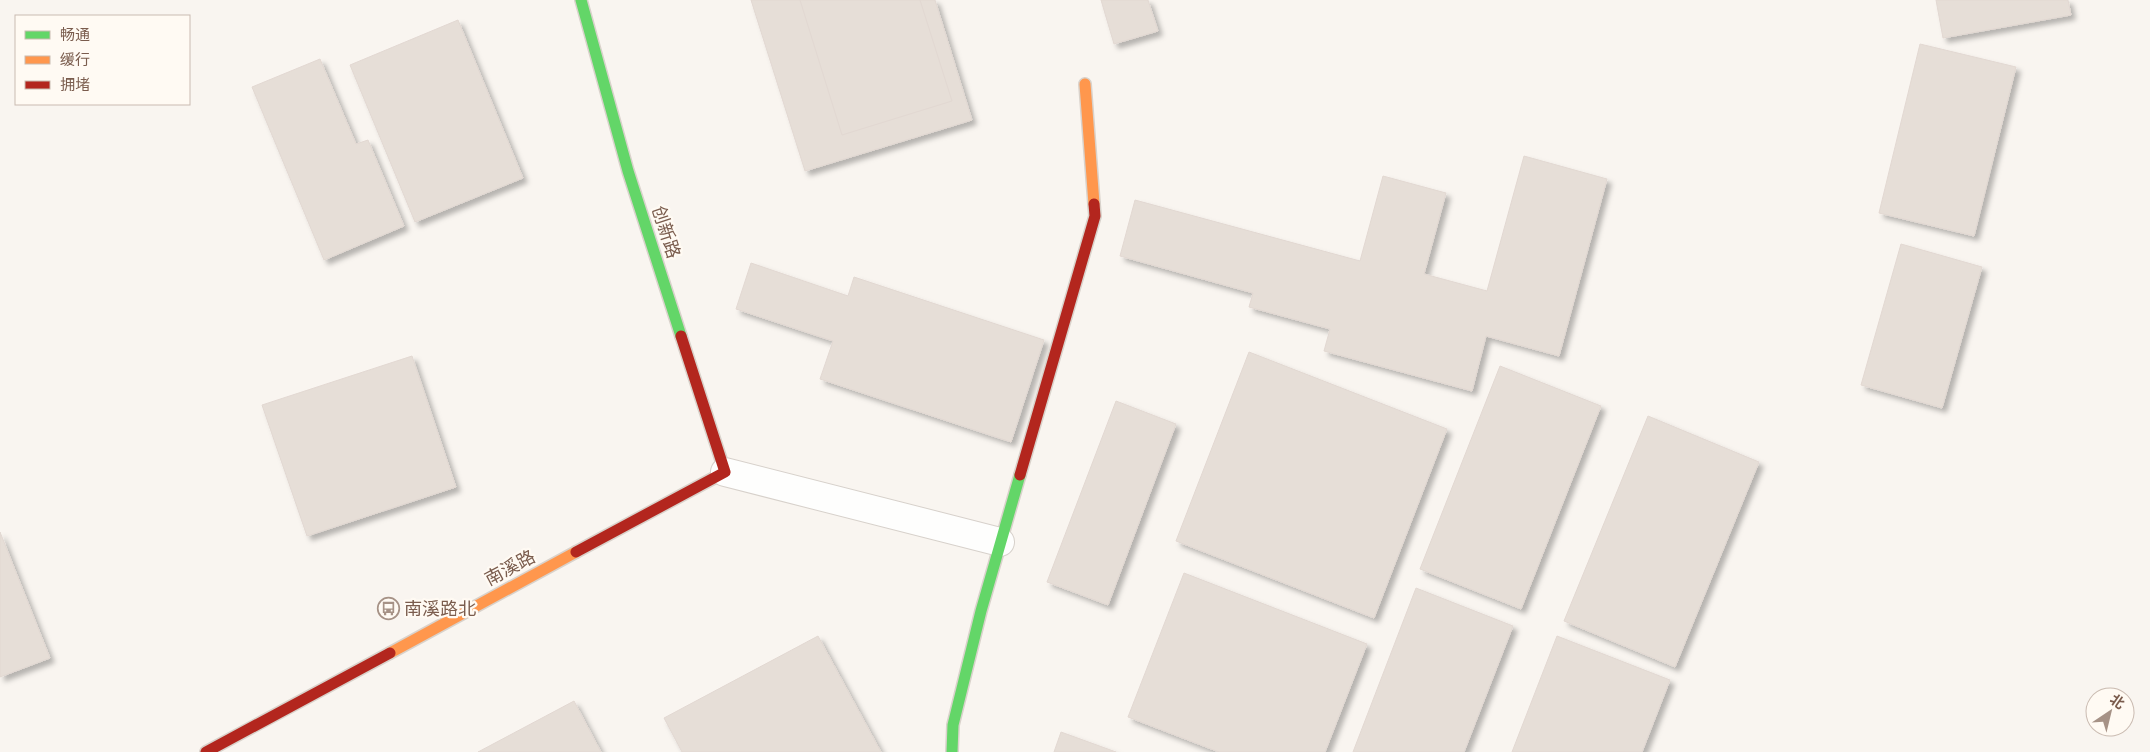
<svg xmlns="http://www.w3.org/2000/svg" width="2150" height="752" font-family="Montserrat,'Noto Sans SC',sans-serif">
  <defs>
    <filter id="shadow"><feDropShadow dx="4.5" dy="4.5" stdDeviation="2.5" flood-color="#0004"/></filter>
  </defs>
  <rect width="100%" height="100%" fill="#f9f5f0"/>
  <!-- building -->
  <g fill="#e6ded7" stroke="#e2d8d2" filter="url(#shadow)">
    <path d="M 751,0 L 935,0 L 972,120 L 805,171 Z"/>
    <path d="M 800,0 L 920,0 L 952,101 L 842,135 Z"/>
    <path d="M 1101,0 L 1148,0 L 1158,31 L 1114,44 Z"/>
    <path d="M 1936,0 L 2068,0 L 2071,15 L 1943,38 Z"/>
    <path d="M 458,20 L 523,178 L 415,222 L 350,65 Z"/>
    <path d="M 1920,44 L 2016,67 L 1974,236 L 1879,213 Z"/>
    <path d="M 320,59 L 356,144 L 368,140 L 404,226 L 324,260 L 252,87 Z"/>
    <path d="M 1524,156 L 1607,179 L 1559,356 L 1486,336 L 1472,391 L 1324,351 L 1330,329 L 1249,307 L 1253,293 L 1120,256 L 1135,200 L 1360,261 L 1383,176 L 1446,193 L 1424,274 L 1487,291 Z"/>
    <path d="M 1901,244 L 1982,267 L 1942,408 L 1861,385 Z"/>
    <path d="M 751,263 L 848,296 L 854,277 L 1044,340 L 1011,442 L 820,379 L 833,341 L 736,309 Z"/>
    <path d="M 1249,352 L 1447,429 L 1374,618 L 1176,541 Z"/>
    <path d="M 412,356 L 456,487 L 307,536 L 262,405 Z"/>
    <path d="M 1500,366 L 1601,406 L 1521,609 L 1420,569 Z"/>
    <path d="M 1116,401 L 1176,424 L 1108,605 L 1047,582 Z"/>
    <path d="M 1648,416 L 1759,462 L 1675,667 L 1564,621 Z"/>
    <path d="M 0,532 L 50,658 L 0,677 Z"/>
    <path d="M 1184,573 L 1367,644 L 1325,752 L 1219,752 L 1128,717 Z"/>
    <path d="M 1416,588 L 1513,626 L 1464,752 L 1353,752 Z"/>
    <path d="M 818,636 L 881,752 L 682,752 L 664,718 Z"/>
    <path d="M 1557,636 L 1670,680 L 1642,752 L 1512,752 Z"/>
    <path d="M 574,701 L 601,752 L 478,752 Z"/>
    <path d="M 1061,732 L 1116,752 L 1054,752 Z"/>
  </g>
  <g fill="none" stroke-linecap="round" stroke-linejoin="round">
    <defs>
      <path id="street" d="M 725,472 L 1000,542"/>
      <g id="fast">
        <path d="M 581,0 L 628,171 L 681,336"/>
        <path d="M 952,752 L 953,725 L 981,611 L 1020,475"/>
      </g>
      <g id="slow">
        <path d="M 1085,84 L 1094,204"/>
        <path d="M 390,653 L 576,552"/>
      </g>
      <g id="jam">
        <path d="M 1020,475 L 1095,216 L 1094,204"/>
        <path d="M 576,552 L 725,472 L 681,336"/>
        <path d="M 206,752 L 390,653"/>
      </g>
    </defs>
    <!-- street casing -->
    <use href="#street" stroke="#d7d1cb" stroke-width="30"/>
    <!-- fast casing -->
    <use href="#fast" stroke="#d9d2cb" stroke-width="14"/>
    <!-- slow casing -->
    <use href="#slow" stroke="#d9d2cb" stroke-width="14"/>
    <!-- jam casing -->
    <use href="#jam" stroke="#d9d2cb" stroke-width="14"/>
    <!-- street -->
    <use href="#street" stroke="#fefefd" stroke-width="28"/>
    <!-- fast -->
    <use href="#fast" stroke="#63d668" stroke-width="11"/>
    <!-- slow -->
    <use href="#slow" stroke="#ff974d" stroke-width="11"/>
    <!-- jam -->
    <use href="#jam" stroke="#b3261e" stroke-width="11"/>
  </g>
  <!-- icons -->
  <defs>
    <symbol id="bus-ring" viewBox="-11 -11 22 22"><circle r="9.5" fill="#fffaf3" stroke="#a69286" stroke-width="1.5"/><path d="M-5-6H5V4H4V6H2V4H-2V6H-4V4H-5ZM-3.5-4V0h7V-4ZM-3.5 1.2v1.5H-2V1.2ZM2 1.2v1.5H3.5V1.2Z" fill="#a69286"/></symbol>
  </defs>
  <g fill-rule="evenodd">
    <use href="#bus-ring" x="376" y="596" width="25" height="25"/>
  </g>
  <g text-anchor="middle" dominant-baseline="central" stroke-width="4.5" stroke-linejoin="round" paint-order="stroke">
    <!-- street labels -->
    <g font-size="18" fill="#7a5c4d" stroke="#fffaf3">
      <text transform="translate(666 232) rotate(72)">创新路</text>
      <text transform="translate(510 568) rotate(-28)">南溪路</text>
    </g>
    <!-- poi labels -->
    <g font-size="18" fill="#7a5c4d" stroke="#fffaf3" text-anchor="start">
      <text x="404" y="609">南溪路北</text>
    </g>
  </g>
  <!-- legend -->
  <rect x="15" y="15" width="175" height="90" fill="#fffaf3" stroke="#cabbb1"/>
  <rect x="25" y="31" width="25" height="8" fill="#63d668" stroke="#cabbb1"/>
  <text x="60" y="40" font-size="15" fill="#7a5c4d">畅通</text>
  <rect x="25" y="56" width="25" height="8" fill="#ff974d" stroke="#cabbb1"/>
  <text x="60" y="65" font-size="15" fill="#7a5c4d">缓行</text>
  <rect x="25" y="81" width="25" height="8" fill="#b3261e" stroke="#cabbb1"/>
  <text x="60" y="90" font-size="15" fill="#7a5c4d">拥堵</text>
  <!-- north arrow -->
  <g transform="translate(2110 712) rotate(35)"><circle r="24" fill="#fffaf3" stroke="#cabbb1"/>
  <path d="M0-4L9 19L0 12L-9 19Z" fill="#a69286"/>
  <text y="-8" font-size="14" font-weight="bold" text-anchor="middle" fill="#7a5c4d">北</text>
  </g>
</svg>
